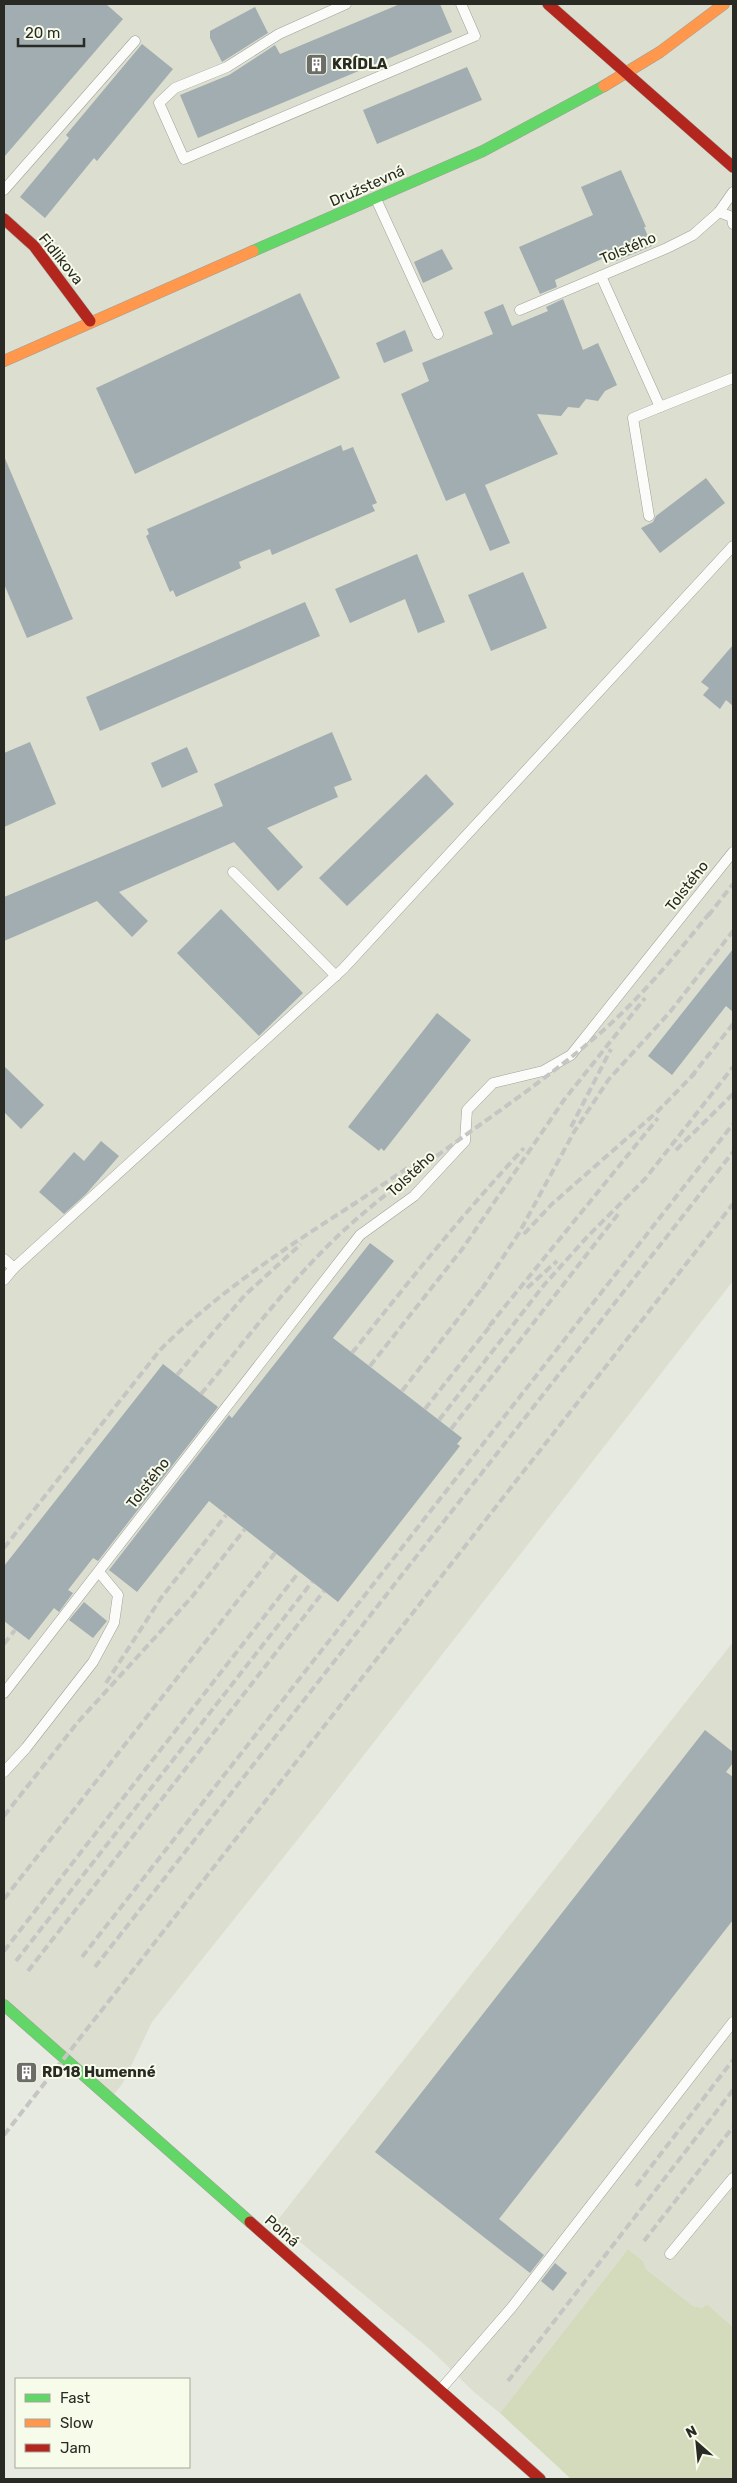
<svg xmlns="http://www.w3.org/2000/svg" width="737" height="2483" font-family="Rubik,sans-serif">
  <rect width="100%" height="100%" fill="#e7eae0"/>
  <!-- built -->
  <g fill="#dcdfcf">
    <path d="M 4,4 L 733,4 L 733,1281 L 318,1814 L 152,2022 L 123,2083 L 111,2098 L 4,2003 Z"/>
    <path d="M 733,1642 L 733,2327 L 707,2304 L 702,2308 L 693,2306 L 646,2269 L 643,2261 L 628,2249 L 500,2413 L 474,2392 L 432,2351 L 276,2222 Z"/>
  </g>
  <!-- green -->
  <path fill="#d4dbbc" d="M 628,2249 L 643,2261 L 646,2269 L 693,2306 L 702,2308 L 707,2304 L 733,2327 L 733,2479 L 571,2479 L 500,2413 Z"/>
  <!-- building -->
  <g fill="#a1adb0">
    <path d="M 4,4 L 106,4 L 123,19 L 4,157 Z"/>
    <path d="M 400,4 L 440,4 L 452,32 L 198,138 L 180,95 L 229,75 L 275,45 L 280,54 Z"/>
    <path d="M 255,7 L 268,33 L 222,62 L 210,38 L 210,31 Z"/>
    <path d="M 142,44 L 173,69 L 97,161 L 94,158 L 45,218 L 20,197 L 69,138 L 66,135 Z"/>
    <path d="M 467,67 L 482,100 L 377,144 L 363,110 Z"/>
    <path d="M 621,170 L 646,227 L 644,227 L 652,246 L 616,261 L 613,254 L 555,280 L 557,287 L 540,294 L 519,247 L 593,215 L 581,187 Z"/>
    <path d="M 442,249 L 453,269 L 423,283 L 414,262 Z"/>
    <path d="M 300,293 L 340,378 L 135,474 L 96,388 Z"/>
    <path d="M 563,299 L 583,350 L 598,343 L 617,385 L 605,391 L 598,401 L 586,399 L 579,408 L 568,407 L 561,416 L 537,414 L 558,454 L 485,485 L 510,543 L 490,551 L 465,493 L 446,501 L 401,394 L 429,381 L 422,363 L 493,334 L 484,312 L 503,304 L 512,326 L 548,311 L 546,307 Z"/>
    <path d="M 405,330 L 413,351 L 384,363 L 376,343 Z"/>
    <path d="M 341,445 L 343,451 L 353,447 L 377,503 L 372,505 L 375,511 L 272,555 L 270,549 L 239,562 L 241,568 L 176,597 L 173,590 L 170,592 L 146,536 L 149,534 L 147,529 Z"/>
    <path d="M 4,456 L 73,619 L 27,638 L 4,584 Z"/>
    <path d="M 706,478 L 725,503 L 660,553 L 641,528 L 653,522 L 656,516 Z"/>
    <path d="M 417,554 L 445,622 L 418,633 L 405,599 L 350,623 L 335,589 Z"/>
    <path d="M 523,572 L 547,628 L 491,651 L 468,595 Z"/>
    <path d="M 305,602 L 320,636 L 100,731 L 86,697 Z"/>
    <path d="M 733,645 L 733,706 L 726,700 L 720,709 L 703,695 L 709,688 L 701,682 Z"/>
    <path d="M 332,732 L 352,780 L 334,787 L 338,797 L 267,828 L 303,867 L 278,891 L 234,842 L 119,892 L 148,921 L 132,937 L 97,901 L 4,941 L 4,897 L 223,806 L 214,784 Z"/>
    <path d="M 30,742 L 56,804 L 4,827 L 4,753 Z"/>
    <path d="M 187,747 L 198,772 L 162,788 L 151,763 Z"/>
    <path d="M 426,774 L 454,804 L 347,906 L 319,878 Z"/>
    <path d="M 221,909 L 303,993 L 259,1036 L 177,953 Z"/>
    <path d="M 733,949 L 733,1012 L 726,1006 L 672,1075 L 648,1056 Z"/>
    <path d="M 437,1013 L 471,1040 L 384,1151 L 381,1148 L 379,1151 L 348,1127 Z"/>
    <path d="M 4,1066 L 44,1105 L 21,1129 L 4,1112 Z"/>
    <path d="M 101,1141 L 119,1156 L 86,1194 L 64,1214 L 39,1192 L 74,1152 L 84,1161 Z"/>
    <path d="M 370,1243 L 394,1261 L 333,1338 L 462,1438 L 457,1444 L 460,1446 L 338,1602 L 209,1501 L 137,1592 L 109,1570 L 229,1415 L 232,1418 Z"/>
    <path d="M 163,1364 L 218,1407 L 98,1561 L 93,1558 L 68,1590 L 73,1593 L 59,1612 L 54,1608 L 29,1640 L 4,1621 L 4,1566 Z"/>
    <path d="M 84,1602 L 107,1621 L 93,1638 L 69,1620 Z"/>
    <path d="M 705,1730 L 733,1752 L 733,1763 L 726,1772 L 733,1777 L 733,1920 L 499,2219 L 544,2255 L 530,2273 L 375,2152 Z"/>
    <path d="M 555,2263 L 567,2273 L 553,2291 L 541,2281 Z"/>
  </g>
  <g fill="none" stroke-linecap="round" stroke-linejoin="round">
    <defs>
      <g id="lane">
        <path d="M 346,4 L 279,34 L 227,67 L 175,88 L 159,103 L 184,159 L 475,36 L 461,4"/>
        <path d="M 4,190 L 135,41"/>
        <path d="M 376,199 L 438,334"/>
        <path d="M 719,212 L 732,217 L 733,224"/>
        <path d="M 601,276 L 660,407 L 733,378"/>
        <path d="M 520,310 L 667,248 L 693,235 L 719,212 L 733,192"/>
        <path d="M 649,516 L 633,418 L 660,407"/>
        <path d="M 233,872 L 336,976"/>
        <path d="M 4,1259 L 14,1268"/>
        <path d="M 4,1280 L 14,1268 L 343,969 L 733,546"/>
        <path d="M 4,1693 L 360,1235 L 414,1196 L 465,1141 L 467,1110 L 493,1083 L 543,1071 L 571,1055 L 733,852"/>
        <path d="M 4,1772 L 26,1748 L 93,1662 L 114,1623 L 118,1595 L 99,1572"/>
        <path d="M 670,2254 L 733,2178"/>
        <path d="M 441,2389 L 512,2307 L 733,2022"/>
      </g>
      <g id="fast">
        <path d="M 253,251 L 483,151 L 604,86"/>
        <path d="M 4,2005 L 250,2222"/>
      </g>
      <g id="slow">
        <path d="M 604,86 L 660,52 L 724,4"/>
        <path d="M 4,361 L 253,251"/>
      </g>
      <g id="jam">
        <path d="M 548,4 L 733,167"/>
        <path d="M 4,219 L 34,246 L 90,321"/>
        <path d="M 250,2222 L 540,2479"/>
      </g>
    </defs>
    <!-- lane casing -->
    <use href="#lane" stroke="#9ea099" stroke-width="11"/>
    <!-- fast casing -->
    <use href="#fast" stroke="#9ea099" stroke-width="12"/>
    <!-- slow casing -->
    <use href="#slow" stroke="#9ea099" stroke-width="12"/>
    <!-- jam casing -->
    <use href="#jam" stroke="#9ea099" stroke-width="12"/>
    <!-- lane -->
    <use href="#lane" stroke="#fbfcfa" stroke-width="10"/>
    <!-- fast -->
    <use href="#fast" stroke="#63d668" stroke-width="11"/>
    <!-- slow -->
    <use href="#slow" stroke="#ff974d" stroke-width="11"/>
    <!-- jam -->
    <use href="#jam" stroke="#b3261e" stroke-width="11"/>
    <!-- rail -->
    <g stroke="#c5c5c3" stroke-width="4" stroke-dasharray="8 4" stroke-linecap="butt">
      <path d="M 708,916 L 733,884"/>
      <path d="M 691,1077 L 733,1024"/>
      <path d="M 571,1127 L 611,1049"/>
      <path d="M 676,1150 L 733,1094"/>
      <path d="M 351,1206 L 409,1167"/>
      <path d="M 524,1234 L 552,1204 L 657,1112 L 695,1073"/>
      <path d="M 527,1288 L 557,1261"/>
      <path d="M 482,1289 L 519,1233 L 574,1132 L 609,1079 L 670,1012 L 733,931"/>
      <path d="M 489,1326 L 658,1118"/>
      <path d="M 352,1353 C 409,1281 462,1215 524,1148"/>
      <path d="M 370,1366 L 463,1248 L 564,1100 L 645,998"/>
      <path d="M 177,1375 L 245,1295 L 301,1244"/>
      <path d="M 402,1391 L 486,1283"/>
      <path d="M 201,1394 C 252,1333 299,1268 360,1216 C 438,1149 529,1096 606,1028 C 645,993 679,951 712,910"/>
      <path d="M 425,1409 L 494,1321"/>
      <path d="M 439,1420 L 544,1285 L 588,1236 L 645,1179 L 733,1067"/>
      <path d="M 451,1429 L 619,1213"/>
      <path d="M 4,1548 L 160,1350 C 219,1291 287,1247 357,1202"/>
      <path d="M 4,1644 L 15,1630"/>
      <path d="M 106,1683 L 161,1598 L 226,1515"/>
      <path d="M 4,1816 L 78,1722 L 191,1598 L 245,1529"/>
      <path d="M 4,1899 L 275,1553"/>
      <path d="M 4,1951 L 299,1572"/>
      <path d="M 82,1957 L 733,1124"/>
      <path d="M 16,1961 L 312,1582"/>
      <path d="M 95,1967 L 733,1152"/>
      <path d="M 28,1971 L 324,1591"/>
      <path d="M 4,2135 L 733,1204"/>
      <path d="M 636,2186 L 733,2060"/>
      <path d="M 644,2241 L 733,2127"/>
      <path d="M 508,2381 L 733,2090"/>
    </g>
  </g>
  <!-- icons -->
  <defs>
    <symbol id="building-square" viewBox="-11 -11 22 22"><rect x="-9" y="-9" width="18" height="18" rx="4" fill="#6c6d66" stroke="#f7fbea"/><path d="M-4-6H4V6H1V3H-1V6H-4ZM-2.5-4.3h1.7v1.8h-1.7ZM.8-4.3h1.7v1.8H.8ZM-2.5-1h1.7V.8h-1.7ZM.8-1h1.7V.8H.8Z" fill="#fff"/></symbol>
  </defs>
  <g fill-rule="evenodd">
    <use href="#building-square" x="304" y="52" width="25" height="25"/>
    <use href="#building-square" x="14" y="2060" width="25" height="25"/>
  </g>
  <g text-anchor="middle" dominant-baseline="central" stroke-width="4" stroke-linejoin="round" paint-order="stroke">
    <!-- poi labels -->
    <g font-size="15" font-weight="bold" fill="#292a24" stroke="#f7fbea" text-anchor="start">
      <text x="332" y="64">KRÍDLA</text>
      <text x="42" y="2072">RD18 Humenné</text>
    </g>
    <!-- street labels -->
    <g font-size="15" fill="#292a24" stroke="#f7fbea">
      <text transform="translate(367 186) rotate(-24)">Družstevná</text>
      <text transform="translate(628 248) rotate(-23)">Tolstého</text>
      <text transform="translate(61 259) rotate(51)">Fidlikova</text>
      <text transform="translate(687 886) rotate(-52)">Tolstého</text>
      <text transform="translate(411 1174) rotate(-43)">Tolstého</text>
      <text transform="translate(148 1483) rotate(-52)">Tolstého</text>
      <text transform="translate(282 2231) rotate(41)">Poľná</text>
    </g>
  </g>
  <!-- border -->
  <rect width="737" height="2483" fill="none" stroke="#292a24" stroke-width="10"/>
  <!-- legend -->
  <rect x="15" y="2378" width="175" height="90" fill="#f7fbea" stroke="#a5a79b"/>
  <rect x="25" y="2394" width="25" height="8" fill="#63d668" stroke="#a5a79b"/>
  <text x="60" y="2403" font-size="15" fill="#292a24">Fast</text>
  <rect x="25" y="2419" width="25" height="8" fill="#ff974d" stroke="#a5a79b"/>
  <text x="60" y="2428" font-size="15" fill="#292a24">Slow</text>
  <rect x="25" y="2444" width="25" height="8" fill="#b3261e" stroke="#a5a79b"/>
  <text x="60" y="2453" font-size="15" fill="#292a24">Jam</text>
  <!-- north arrow -->
  <g transform="translate(697 2443) rotate(333)" stroke="#f7fbea" stroke-width="4" paint-order="stroke">
  <path d="M0-4L9 19L0 12L-9 19Z" fill="#292a24"/>
  <text y="-8" font-size="14" font-weight="bold" text-anchor="middle" fill="#292a24">N</text>
  </g>
  <!-- scale -->
  <path d="M18 38v8h66v-8" fill="none" stroke="#292a24" stroke-width="2.5"/>
  <text x="25" y="38" font-size="15" fill="#292a24" stroke="#f7fbea" stroke-width="4" paint-order="stroke">20 m</text>
</svg>
